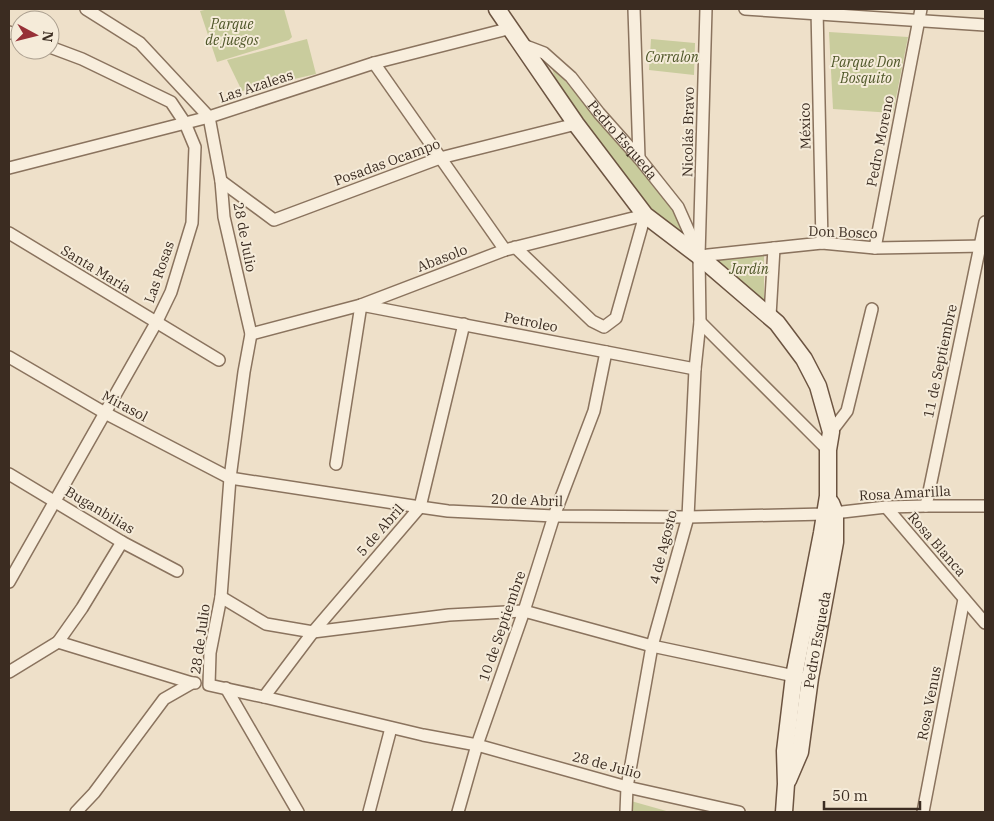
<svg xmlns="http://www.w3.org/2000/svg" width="994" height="821" font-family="'IBM Plex Serif',serif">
  <rect width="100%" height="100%" fill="#eee0c9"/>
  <!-- green -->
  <g fill="#c9cc9d">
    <path d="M 209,9 L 284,9 L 292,37 L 289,40 L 217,62 L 200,11 Z"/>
    <path d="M 829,32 L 908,37 L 893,113 L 833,109 Z"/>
    <path d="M 307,39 L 316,74 L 242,91 L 227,60 Z"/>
    <path d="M 651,39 L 695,43 L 694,75 L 649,70 Z"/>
    <path d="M 551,65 L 675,208 L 687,241 L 644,208 L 557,85 Z"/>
    <path d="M 764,252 L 764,304 L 712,259 Z"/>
    <path d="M 631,801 L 670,812 L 630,812 Z"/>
  </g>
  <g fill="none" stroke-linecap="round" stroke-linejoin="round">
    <defs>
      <g id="street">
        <path d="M 86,9 L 140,43 L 209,117 L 221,181 L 224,217 L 251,334 L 244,372 L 230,478 L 221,597 L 210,653 L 209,685 L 264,697 L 423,735 L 477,745 L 627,787 L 739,812"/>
        <path d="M 634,9 L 639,158"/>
        <path d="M 745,9 L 985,25"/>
        <path d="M 817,9 L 822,243"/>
        <path d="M 9,32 L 20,36"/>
        <path id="s1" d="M 523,45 L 544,53 L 571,77 L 599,113 L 639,158 L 678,207 L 698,252"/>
        <path d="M 374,63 L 505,250"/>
        <path d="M 9,168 L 209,117 L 374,63 L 511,28"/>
        <path d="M 221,181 L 274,220 L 440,158 L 576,124"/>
        <path d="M 9,233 L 219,360"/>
        <path d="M 875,248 L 921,9"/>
        <path d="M 699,256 L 822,243 L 875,248 L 985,246"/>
        <path d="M 770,316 L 774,248"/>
        <path d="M 700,322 L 828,450"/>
        <path d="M 251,334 L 361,305 L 505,250 L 645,215 L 616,318 L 604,327 L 592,321 L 515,247"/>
        <path d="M 9,357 L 105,413 L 230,478 L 420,507 L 448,511 L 554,516 L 688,517 L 825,514 L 886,507 L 926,506 L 985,506"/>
        <path d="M 831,432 L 847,411 L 872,309"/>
        <path d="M 336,464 L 361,305 L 695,369"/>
        <path d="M 9,474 L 122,542 L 177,571"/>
        <path d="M 926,506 L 985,222"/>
        <path d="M 886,507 L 985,623"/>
        <path d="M 122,542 L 82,608 L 58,642 L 192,683"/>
        <path d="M 9,582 L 156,323 L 171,292 L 192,223 L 195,147 L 185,123 L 171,102 L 82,59 L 50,47"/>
        <path d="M 221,597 L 266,624 L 313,632 L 449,615 L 524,611 L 652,646 L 799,677"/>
        <path d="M 9,672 L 58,642"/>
        <path d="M 226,688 L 298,812"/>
        <path d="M 264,697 L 313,632 L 420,507 L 464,324"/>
        <path d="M 76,812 L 94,793 L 164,699 L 192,683 L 195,683"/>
        <path d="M 369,812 L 391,728"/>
        <path d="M 458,812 L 477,745 L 524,611 L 554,516 L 594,411 L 606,352"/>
        <path d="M 626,812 L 627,787 L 652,646 L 688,517 L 695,369 L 700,322 L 699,256 L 706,9"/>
        <path d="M 923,812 L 964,599"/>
      </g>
      <g id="secondary">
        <path d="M 497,9 L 576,124 L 645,215 L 699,256 L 777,323 L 804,359 L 818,386 L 831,432 L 828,450 L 828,496 L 822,533 L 794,676 L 785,751 L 786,784 L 784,812"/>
        <path id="s2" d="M 788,780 L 800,752 L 810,678 L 835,542 L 835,513 L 831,503"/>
      </g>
    </defs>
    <!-- street casing -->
    <use href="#street" stroke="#8a735e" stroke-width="14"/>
    <!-- secondary casing -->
    <use href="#secondary" stroke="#6c5441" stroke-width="19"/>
    <!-- street -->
    <use href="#street" stroke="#f8eedd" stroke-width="11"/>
    <!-- secondary -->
    <use href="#secondary" stroke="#f8eedd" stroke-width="16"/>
  </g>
  <g text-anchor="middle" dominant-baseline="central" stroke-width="4" stroke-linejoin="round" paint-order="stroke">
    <!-- park labels -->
    <g font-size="14" font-style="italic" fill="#4e5628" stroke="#f5ebd9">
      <text x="232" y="24">Parque<tspan x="232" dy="16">de juegos</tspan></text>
      <text x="672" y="57">Corralon</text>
      <text x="866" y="62">Parque Don<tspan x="866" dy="16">Bosquito</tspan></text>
      <text x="749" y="269">Jardín</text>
    </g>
    <!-- street labels -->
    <g font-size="14" fill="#3b2c21" stroke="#f5ebd9">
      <text transform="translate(256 86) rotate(-18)">Las Azaleas</text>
      <text transform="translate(805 126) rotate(-91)">México</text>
      <text transform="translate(688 132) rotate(-89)">Nicolás Bravo</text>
      <text stroke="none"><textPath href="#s1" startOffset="140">Pedro Esqueda</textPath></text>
      <text transform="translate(880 141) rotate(-79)">Pedro Moreno</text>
      <text transform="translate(387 162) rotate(-20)">Posadas Ocampo</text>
      <text transform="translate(843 232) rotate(2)">Don Bosco</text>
      <text transform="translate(245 237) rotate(79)">28 de Julio</text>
      <text transform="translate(442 258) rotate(-21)">Abasolo</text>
      <text transform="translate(96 269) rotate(31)">Santa María</text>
      <text transform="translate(159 272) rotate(-71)">Las Rosas</text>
      <text transform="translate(531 322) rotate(11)">Petroleo</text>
      <text transform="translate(940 361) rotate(-78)">11 de Septiembre</text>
      <text transform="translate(125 406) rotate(28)">Mirasol</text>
      <text transform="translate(905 493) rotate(-3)">Rosa Amarilla</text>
      <text transform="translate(527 500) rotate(2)">20 de Abril</text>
      <text transform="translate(100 510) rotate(31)">Buganbilias</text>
      <text transform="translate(380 530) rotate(-49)">5 de Abril</text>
      <text transform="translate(937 544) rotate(49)">Rosa Blanca</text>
      <text transform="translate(663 547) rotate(-76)">4 de Agosto</text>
      <text transform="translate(502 626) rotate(-71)">10 de Septiembre</text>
      <text transform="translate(200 639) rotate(-82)">28 de Julio</text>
      <text stroke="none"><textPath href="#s2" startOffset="144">Pedro Esqueda</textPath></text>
      <text transform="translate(929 703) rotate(-79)">Rosa Venus</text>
      <text transform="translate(607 765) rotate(15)">28 de Julio</text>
    </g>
  </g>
  <!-- border -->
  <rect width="994" height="821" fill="none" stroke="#3b2c21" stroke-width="20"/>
  <!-- north arrow -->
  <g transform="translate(35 35) rotate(97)"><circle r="24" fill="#f5ebd9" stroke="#ab9f8f"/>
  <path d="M0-4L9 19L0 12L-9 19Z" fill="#973037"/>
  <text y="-8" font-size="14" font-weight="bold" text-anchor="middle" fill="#3b2c21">N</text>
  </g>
  <!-- scale -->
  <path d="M824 801v8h96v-8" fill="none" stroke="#3b2c21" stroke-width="2.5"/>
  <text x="832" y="801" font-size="15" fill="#3b2c21" stroke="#f5ebd9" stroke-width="4" paint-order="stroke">50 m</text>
</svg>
